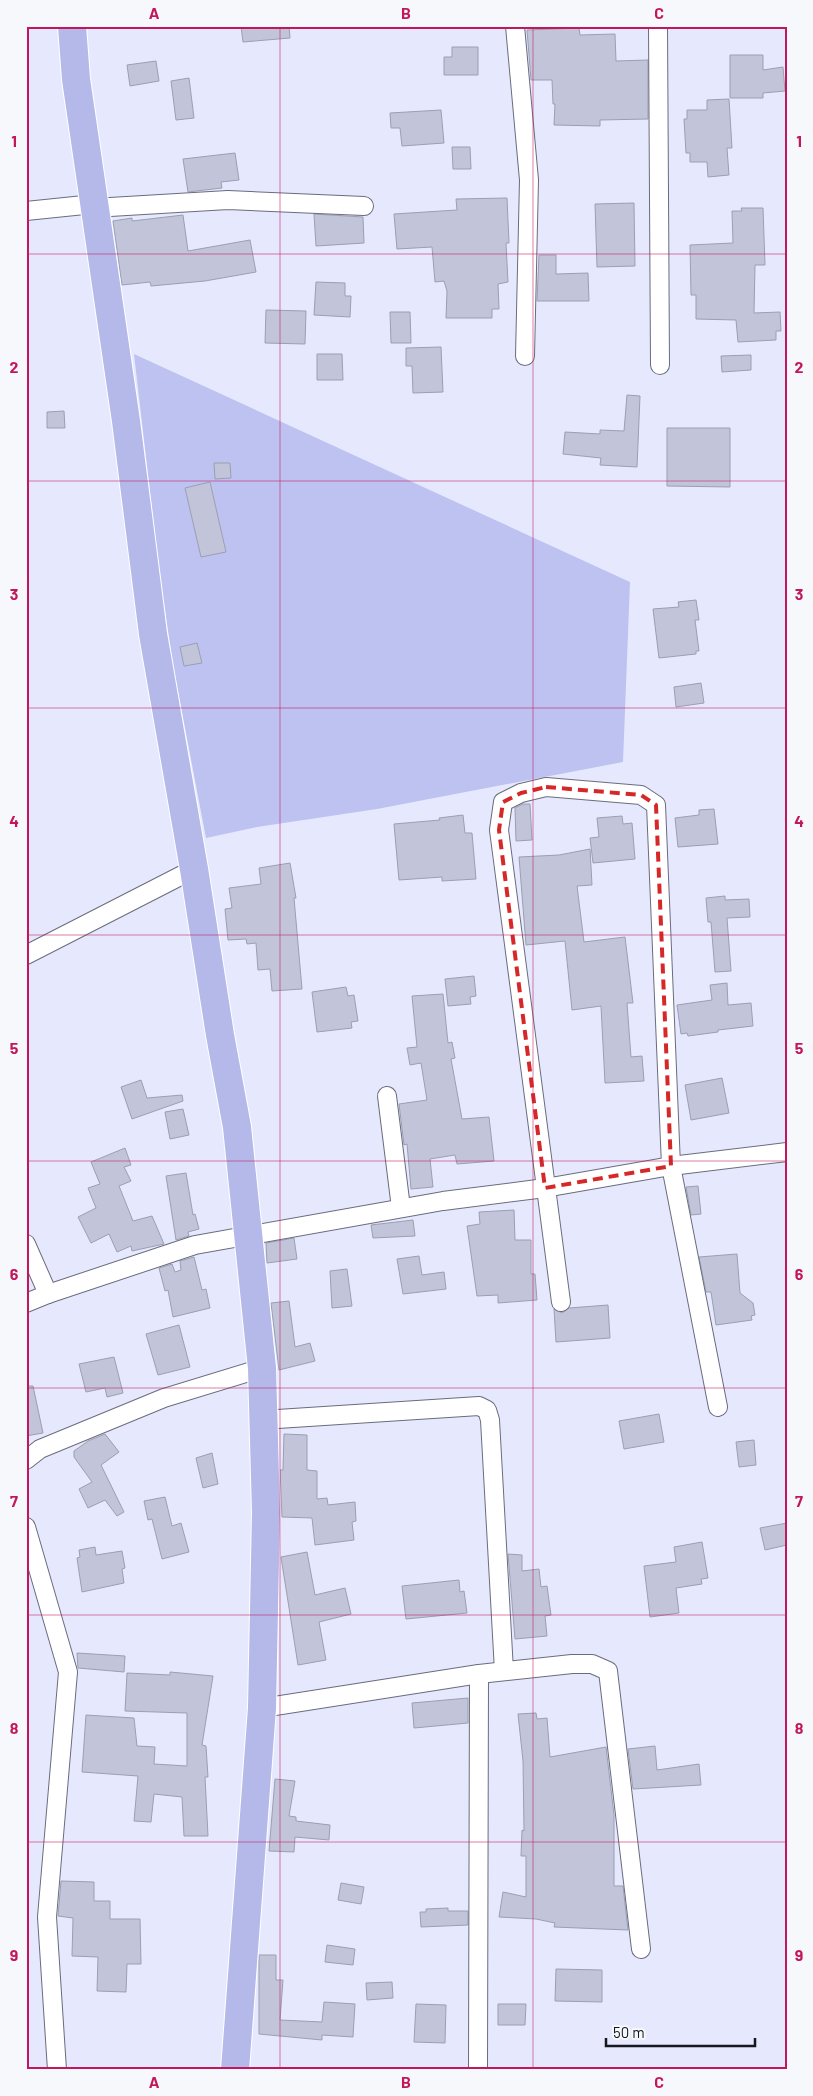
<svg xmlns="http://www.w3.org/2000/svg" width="813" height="2096" font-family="Barlow,sans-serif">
  <rect width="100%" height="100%" fill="#e6e9fe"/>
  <!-- green -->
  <path fill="#bdc2f1" d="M 134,354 L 630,582 L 623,762 L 377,809 L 257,827 L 206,838 L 173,665 L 159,569 Z"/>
  <!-- building -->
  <g fill="#c2c5d9" stroke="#9c9fb2">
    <path d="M 241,26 L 289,26 L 290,38 L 243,42 Z"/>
    <path d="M 579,28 L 580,35 L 615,34 L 616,61 L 648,60 L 648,119 L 600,120 L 600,126 L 554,125 L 555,104 L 553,104 L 552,80 L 531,80 L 527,30 Z"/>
    <path d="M 452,47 L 478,47 L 478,75 L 444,75 L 444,57 L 452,57 Z"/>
    <path d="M 730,55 L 763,55 L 763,70 L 783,67 L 785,91 L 763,93 L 763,98 L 730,98 Z"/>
    <path d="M 156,61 L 159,81 L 130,86 L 127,65 Z"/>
    <path d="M 189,78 L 194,118 L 176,120 L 171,81 Z"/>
    <path d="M 729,99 L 732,148 L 727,148 L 729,175 L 708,177 L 707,162 L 690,162 L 690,153 L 686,153 L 684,119 L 687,119 L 687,110 L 707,110 L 707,100 Z"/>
    <path d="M 441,110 L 444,143 L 402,146 L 400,128 L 391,128 L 390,113 Z"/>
    <path d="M 452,147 L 470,147 L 471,169 L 453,169 Z"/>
    <path d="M 235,153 L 239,180 L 221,182 L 222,188 L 188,192 L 183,159 Z"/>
    <path d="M 507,198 L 509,243 L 506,243 L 508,282 L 498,284 L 499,309 L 492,309 L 492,318 L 446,318 L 447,291 L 444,281 L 435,282 L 432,247 L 397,249 L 394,214 L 457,210 L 456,199 Z"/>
    <path d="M 634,203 L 635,266 L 597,267 L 595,204 Z"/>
    <path d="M 741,208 L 763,208 L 765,265 L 755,265 L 754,313 L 780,312 L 781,331 L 776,331 L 776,340 L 738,342 L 736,320 L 696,319 L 696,295 L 691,295 L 690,245 L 733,243 L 732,211 L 742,211 Z"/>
    <path d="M 314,214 L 363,217 L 364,243 L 316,246 Z"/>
    <path d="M 183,215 L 188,251 L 250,240 L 256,272 L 205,281 L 151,286 L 150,282 L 122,285 L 113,221 L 132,218 L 132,221 Z"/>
    <path d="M 539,255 L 556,255 L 556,274 L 588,273 L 589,301 L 537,301 Z"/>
    <path d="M 316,282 L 345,283 L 345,296 L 351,296 L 350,317 L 314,315 Z"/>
    <path d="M 266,310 L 306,311 L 305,344 L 265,343 Z"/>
    <path d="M 390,312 L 410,312 L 411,343 L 391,343 Z"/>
    <path d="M 441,347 L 443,392 L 413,393 L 412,366 L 406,366 L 406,348 Z"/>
    <path d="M 317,354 L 342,354 L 343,380 L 317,380 Z"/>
    <path d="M 751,355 L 751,370 L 722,372 L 721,356 Z"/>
    <path d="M 627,395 L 640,396 L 637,467 L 600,465 L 601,458 L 563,454 L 565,432 L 600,434 L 600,430 L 624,431 Z"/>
    <path d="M 64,411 L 65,428 L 47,428 L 47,412 Z"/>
    <path d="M 667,428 L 730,428 L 730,487 L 667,486 Z"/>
    <path d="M 214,463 L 230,463 L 231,478 L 215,479 Z"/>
    <path d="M 210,482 L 226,552 L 201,557 L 185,488 Z"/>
    <path d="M 696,600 L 699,620 L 695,620 L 699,651 L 696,651 L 696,654 L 659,658 L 653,609 L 679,607 L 678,602 Z"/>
    <path d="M 197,643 L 202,663 L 184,666 L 180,647 Z"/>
    <path d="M 701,683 L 704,703 L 676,707 L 674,687 Z"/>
    <path d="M 523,804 L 530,804 L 532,840 L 516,841 L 515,808 Z"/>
    <path d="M 714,809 L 718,844 L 678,847 L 675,818 L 699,815 L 699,810 Z"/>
    <path d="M 463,815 L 465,833 L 472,833 L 476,879 L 442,881 L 442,877 L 399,880 L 394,824 L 440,820 L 439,818 Z"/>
    <path d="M 622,816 L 623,824 L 632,823 L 635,859 L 593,863 L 590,838 L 599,837 L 597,818 Z"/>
    <path d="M 590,849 L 592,885 L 577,886 L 584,942 L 625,937 L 633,1003 L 627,1003 L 631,1057 L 642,1056 L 644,1081 L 605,1083 L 601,1006 L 572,1010 L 565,941 L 526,945 L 519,857 L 559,855 Z"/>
    <path d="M 290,863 L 296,898 L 294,898 L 302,989 L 272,991 L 270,969 L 258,970 L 256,943 L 247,944 L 246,939 L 228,940 L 225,909 L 232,908 L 229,888 L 261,884 L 259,868 Z"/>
    <path d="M 725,896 L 725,900 L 749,899 L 750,917 L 727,918 L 731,971 L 715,972 L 711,922 L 708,922 L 706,898 Z"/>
    <path d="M 474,976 L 476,996 L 470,997 L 471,1004 L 448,1006 L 445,979 Z"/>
    <path d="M 727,983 L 728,1005 L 751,1003 L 753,1026 L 718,1030 L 718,1032 L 688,1036 L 687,1033 L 681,1034 L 677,1005 L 712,1000 L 710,985 Z"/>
    <path d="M 346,987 L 348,996 L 354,995 L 358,1021 L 351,1022 L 352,1028 L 317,1032 L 312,992 Z"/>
    <path d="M 443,994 L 448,1043 L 452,1042 L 455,1058 L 451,1059 L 462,1119 L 489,1117 L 494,1161 L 457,1164 L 455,1155 L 430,1159 L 433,1187 L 411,1189 L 407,1144 L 404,1145 L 399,1104 L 427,1100 L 421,1063 L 410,1065 L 407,1048 L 417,1047 L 412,996 Z"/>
    <path d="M 722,1078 L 729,1113 L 691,1120 L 685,1085 Z"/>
    <path d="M 141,1080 L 147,1098 L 182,1095 L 183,1101 L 132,1119 L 121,1087 Z"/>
    <path d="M 183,1109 L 189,1135 L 170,1139 L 165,1112 Z"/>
    <path d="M 125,1148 L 131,1165 L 124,1167 L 131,1181 L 119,1186 L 133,1221 L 152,1216 L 164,1244 L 132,1251 L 131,1246 L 117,1252 L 109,1234 L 91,1243 L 78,1217 L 96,1208 L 88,1188 L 100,1184 L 91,1162 Z"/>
    <path d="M 186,1173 L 193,1215 L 195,1214 L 199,1229 L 188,1232 L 189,1236 L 176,1240 L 166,1176 Z"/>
    <path d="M 698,1186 L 701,1214 L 691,1215 L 686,1187 Z"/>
    <path d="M 514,1210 L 515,1240 L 531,1240 L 531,1274 L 535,1274 L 537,1300 L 498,1303 L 498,1295 L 477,1296 L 467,1226 L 480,1224 L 479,1212 Z"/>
    <path d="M 413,1220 L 415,1236 L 373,1238 L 371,1225 Z"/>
    <path d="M 294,1238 L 297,1259 L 267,1263 L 266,1243 Z"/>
    <path d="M 737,1254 L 740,1293 L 753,1303 L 755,1315 L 751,1316 L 752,1320 L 716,1325 L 711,1292 L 706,1292 L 699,1257 Z"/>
    <path d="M 419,1256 L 422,1275 L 444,1272 L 446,1289 L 403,1294 L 397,1259 Z"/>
    <path d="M 194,1257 L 202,1290 L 206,1289 L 210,1308 L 173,1317 L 168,1290 L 165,1291 L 159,1268 L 172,1264 L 175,1272 L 181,1270 L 180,1261 Z"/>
    <path d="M 347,1269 L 352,1306 L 332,1308 L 330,1271 Z"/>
    <path d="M 289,1301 L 295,1347 L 310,1343 L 315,1361 L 279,1370 L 271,1303 Z"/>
    <path d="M 608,1305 L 610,1338 L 556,1342 L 554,1309 L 562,1313 L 569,1308 Z"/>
    <path d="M 179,1325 L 190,1367 L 158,1375 L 146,1334 Z"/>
    <path d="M 114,1357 L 123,1393 L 107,1397 L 105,1388 L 86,1392 L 79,1364 Z"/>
    <path d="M 26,1386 L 33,1386 L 43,1433 L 26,1436 Z"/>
    <path d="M 659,1414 L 664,1442 L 624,1449 L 619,1421 Z"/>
    <path d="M 105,1434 L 119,1452 L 101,1465 L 124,1512 L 117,1516 L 105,1500 L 88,1508 L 79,1489 L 92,1482 L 74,1457 L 74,1451 L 88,1441 Z"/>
    <path d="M 284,1434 L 307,1435 L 307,1470 L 317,1471 L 317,1499 L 327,1498 L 328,1505 L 355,1502 L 356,1521 L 352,1522 L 354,1540 L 315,1545 L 312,1518 L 282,1517 L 280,1470 L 283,1470 Z"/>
    <path d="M 754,1440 L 756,1465 L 739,1467 L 736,1442 Z"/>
    <path d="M 212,1453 L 218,1484 L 203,1488 L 196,1458 Z"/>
    <path d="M 165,1497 L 172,1526 L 181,1523 L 189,1552 L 162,1559 L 152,1519 L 148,1520 L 144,1501 Z"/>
    <path d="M 787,1523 L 787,1545 L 765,1550 L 760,1528 Z"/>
    <path d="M 702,1542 L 708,1578 L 701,1579 L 702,1584 L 676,1588 L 679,1613 L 650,1617 L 644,1566 L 676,1562 L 674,1547 Z"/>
    <path d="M 95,1547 L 96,1555 L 122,1551 L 125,1568 L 122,1569 L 124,1583 L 82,1592 L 77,1558 L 80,1557 L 79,1550 Z"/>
    <path d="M 307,1552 L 315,1595 L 345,1588 L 351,1614 L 319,1622 L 326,1660 L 298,1665 L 281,1557 Z"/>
    <path d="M 508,1554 L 522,1555 L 522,1571 L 539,1569 L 541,1587 L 547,1586 L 551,1615 L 545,1616 L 547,1636 L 515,1639 Z"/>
    <path d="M 459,1580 L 460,1592 L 464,1591 L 467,1613 L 406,1619 L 402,1586 Z"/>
    <path d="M 77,1653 L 125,1656 L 124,1672 L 78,1668 Z"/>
    <path d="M 170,1672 L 213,1676 L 202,1745 L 206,1746 L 208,1777 L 205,1777 L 208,1836 L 184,1836 L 182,1797 L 154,1794 L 151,1822 L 134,1821 L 138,1776 L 82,1772 L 86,1715 L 134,1718 L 137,1746 L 155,1747 L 154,1764 L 187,1766 L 187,1713 L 125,1711 L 127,1673 L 170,1675 Z"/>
    <path d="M 468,1698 L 468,1723 L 414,1728 L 412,1703 Z"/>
    <path d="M 536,1713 L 537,1719 L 547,1718 L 550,1757 L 606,1747 L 614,1815 L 614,1886 L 623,1886 L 628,1930 L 554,1927 L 555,1923 L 536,1919 L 499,1917 L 503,1892 L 526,1897 L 526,1856 L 521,1856 L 522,1830 L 524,1831 L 523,1761 L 518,1714 Z"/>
    <path d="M 655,1746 L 657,1770 L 699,1764 L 701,1785 L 633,1789 L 628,1749 Z"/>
    <path d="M 275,1779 L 295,1781 L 289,1816 L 296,1817 L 296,1821 L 330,1825 L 329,1840 L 295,1837 L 294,1852 L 269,1851 Z"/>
    <path d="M 61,1881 L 94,1882 L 94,1901 L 110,1901 L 110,1919 L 140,1919 L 141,1964 L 127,1964 L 126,1992 L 97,1991 L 98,1957 L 72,1956 L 73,1918 L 58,1916 Z"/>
    <path d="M 341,1883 L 364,1887 L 361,1904 L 338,1900 Z"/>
    <path d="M 448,1908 L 448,1911 L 468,1911 L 468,1925 L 421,1927 L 420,1912 L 426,1912 L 426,1909 Z"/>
    <path d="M 327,1945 L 355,1949 L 353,1965 L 325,1962 Z"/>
    <path d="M 259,1955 L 276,1955 L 276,1980 L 283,1980 L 280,2020 L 322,2022 L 324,2002 L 355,2004 L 353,2037 L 322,2035 L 322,2040 L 259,2034 Z"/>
    <path d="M 556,1969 L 602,1970 L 602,2002 L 555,2001 Z"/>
    <path d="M 392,1982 L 393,1998 L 367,2000 L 366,1983 Z"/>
    <path d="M 416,2004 L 446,2005 L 445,2043 L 414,2042 Z"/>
    <path d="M 498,2004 L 526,2004 L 525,2025 L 498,2025 Z"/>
  </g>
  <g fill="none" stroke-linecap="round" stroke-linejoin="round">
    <defs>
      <g id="street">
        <path d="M 515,26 L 529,180 L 525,356"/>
        <path d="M 658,26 L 660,365"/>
        <path d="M 93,208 L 228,200 L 364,206"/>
        <path d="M 26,211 L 94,204"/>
        <path d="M 26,955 L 194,869"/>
        <path d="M 387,1096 L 401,1208"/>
        <path d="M 26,1244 L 48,1294"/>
        <path d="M 561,1302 L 499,830 L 503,802 L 521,793 L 546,787 L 641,795 L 656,805 L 671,1166 L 718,1407"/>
        <path d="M 26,1303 L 48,1294 L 195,1245 L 443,1201 L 545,1188 L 671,1166 L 787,1152"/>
        <path d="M 262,1420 L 479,1406 L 487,1410 L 490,1420 L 504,1671"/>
        <path d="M 26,1460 L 40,1449 L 164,1398 L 262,1368"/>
        <path d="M 26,1527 L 68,1672 L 47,1917 L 57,2070"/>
        <path d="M 262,1708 L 479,1674 L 572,1664 L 592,1664 L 608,1671 L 641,1949"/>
        <path d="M 478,2070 L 479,1674"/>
      </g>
      <path id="highway" d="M 72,26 L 76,79 L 126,421 L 153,634 L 194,869 L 220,1035 L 237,1127 L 262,1368 L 266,1512 L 262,1708 L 235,2070"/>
    </defs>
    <!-- street casing -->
    <use href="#street" stroke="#6a6c7e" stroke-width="20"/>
    <!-- highway casing -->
    <use href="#highway" stroke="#fff" stroke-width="30"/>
    <!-- street -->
    <use href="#street" stroke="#fff" stroke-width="18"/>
    <!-- highway -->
    <use href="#highway" stroke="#b4b9ea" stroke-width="28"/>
  </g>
  <!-- marked area -->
  <path fill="none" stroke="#d62828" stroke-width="4" stroke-dasharray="10 6" stroke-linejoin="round" d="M 546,787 L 641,795 L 656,805 L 671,1166 L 545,1188 L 499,830 L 503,802 L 521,793 Z"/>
  <!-- grid -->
  <path fill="none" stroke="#c2185b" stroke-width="1" stroke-opacity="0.55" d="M 280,26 L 280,2070M 533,26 L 533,2070M 26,254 L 787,254M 26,481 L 787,481M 26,708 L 787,708M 26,935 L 787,935M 26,1161 L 787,1161M 26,1388 L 787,1388M 26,1615 L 787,1615M 26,1842 L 787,1842"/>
  <!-- border -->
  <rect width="813" height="2096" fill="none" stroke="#f7f8fc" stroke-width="55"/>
  <!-- scale -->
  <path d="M606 2038v8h149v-8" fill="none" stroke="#16171e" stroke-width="2.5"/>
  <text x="613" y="2038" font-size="15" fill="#16171e" stroke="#f7f8fc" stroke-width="4" paint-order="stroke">50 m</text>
  <rect x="28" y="28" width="758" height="2040" fill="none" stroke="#c2185b" stroke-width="2"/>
  <g font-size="16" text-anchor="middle" font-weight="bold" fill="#c2185b">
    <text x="154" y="19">A</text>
    <text x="406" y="19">B</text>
    <text x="659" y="19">C</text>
    <text x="14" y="147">1</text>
    <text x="799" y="147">1</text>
    <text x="14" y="373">2</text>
    <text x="799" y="373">2</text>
    <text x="14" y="600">3</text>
    <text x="799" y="600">3</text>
    <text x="14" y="827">4</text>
    <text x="799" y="827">4</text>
    <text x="14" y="1054">5</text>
    <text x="799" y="1054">5</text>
    <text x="14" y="1280">6</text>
    <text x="799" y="1280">6</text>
    <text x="14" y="1507">7</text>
    <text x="799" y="1507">7</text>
    <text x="14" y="1734">8</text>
    <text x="799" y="1734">8</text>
    <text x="14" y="1961">9</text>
    <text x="799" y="1961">9</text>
    <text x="154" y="2088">A</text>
    <text x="406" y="2088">B</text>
    <text x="659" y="2088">C</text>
  </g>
</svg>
